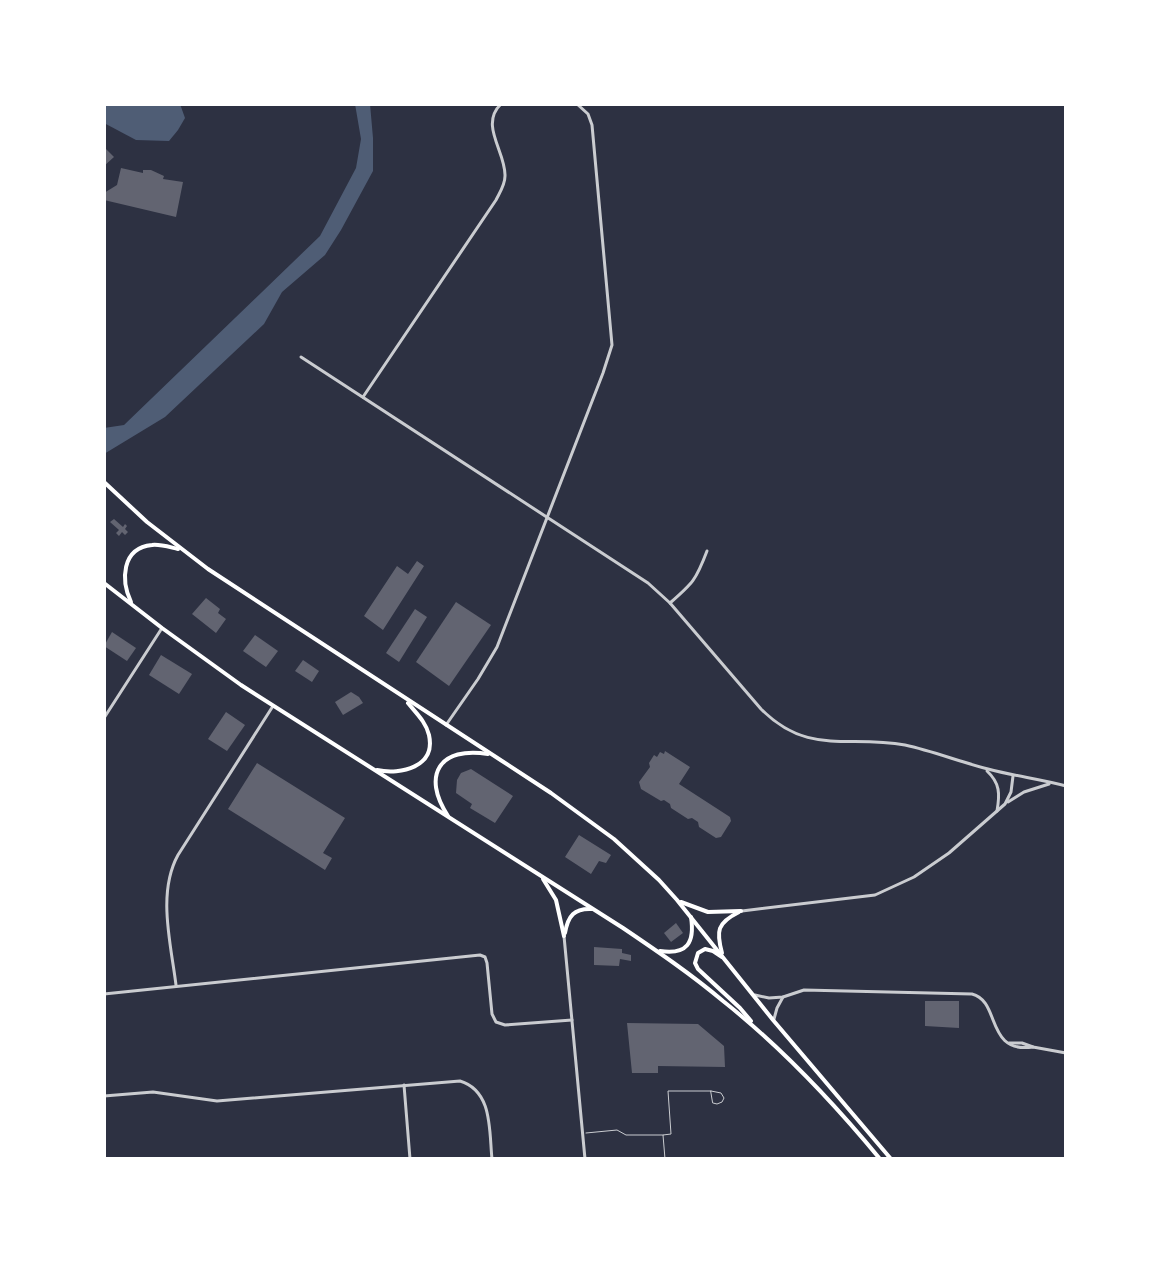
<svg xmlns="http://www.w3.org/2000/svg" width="1170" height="1263" font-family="Signika,sans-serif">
  <rect width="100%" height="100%" fill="#2d3142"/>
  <!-- water -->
  <g fill="#4f5d75">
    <path d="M 104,104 L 180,104 L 185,118 L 178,130 L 169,141 L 136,140 L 104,123 Z"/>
    <path d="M 355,104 L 370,104 L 373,138 L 373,171 L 341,230 L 325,255 L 282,292 L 264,324 L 165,417 L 104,454 L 104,428 L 124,425 L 320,236 L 356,168 L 361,139 Z"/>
  </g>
  <!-- building -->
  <g fill="#626471">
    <path d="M 104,147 L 114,157 L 104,166 Z"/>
    <path d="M 121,168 L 143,173 L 143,170 L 151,170 L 164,176 L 163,179 L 183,182 L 176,217 L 104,200 L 104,193 L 117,185 Z"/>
    <path d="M 114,519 L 123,527 L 125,524 L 127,526 L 125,529 L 128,532 L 125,535 L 122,532 L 119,536 L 116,533 L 119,530 L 110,522 Z"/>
    <path d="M 417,561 L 424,566 L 383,630 L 364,616 L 397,566 L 408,574 Z"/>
    <path d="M 206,598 L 220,609 L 218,613 L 226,619 L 216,633 L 192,614 Z"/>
    <path d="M 456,602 L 491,625 L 449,686 L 416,662 Z"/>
    <path d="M 415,609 L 427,617 L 399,662 L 386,653 Z"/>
    <path d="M 112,632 L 136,648 L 127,661 L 104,646 Z"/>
    <path d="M 255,635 L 278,651 L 266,667 L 243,651 Z"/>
    <path d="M 161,655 L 192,674 L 179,694 L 149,675 Z"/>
    <path d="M 303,660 L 319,671 L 312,682 L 295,671 Z"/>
    <path d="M 351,692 L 359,697 L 363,703 L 343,715 L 335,702 Z"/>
    <path d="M 226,712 L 245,725 L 227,751 L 208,739 Z"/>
    <path d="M 665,751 L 690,767 L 679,784 L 730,817 L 731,821 L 721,837 L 716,838 L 699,827 L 698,822 L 692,818 L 688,819 L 671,808 L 670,804 L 664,800 L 661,801 L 641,789 L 639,782 L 650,767 L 649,763 L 654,755 L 657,757 L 660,752 L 664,754 Z"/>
    <path d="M 257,763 L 345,818 L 323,853 L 332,858 L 325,870 L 228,809 Z"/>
    <path d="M 471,769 L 513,796 L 495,823 L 470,808 L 472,804 L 456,793 L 457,780 L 461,773 Z"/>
    <path d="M 579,835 L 611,855 L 606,863 L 599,861 L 591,874 L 565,857 Z"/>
    <path d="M 676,923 L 683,933 L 671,942 L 664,933 Z"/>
    <path d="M 594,947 L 622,949 L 622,953 L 631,955 L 631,961 L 620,959 L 619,966 L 594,965 Z"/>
    <path d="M 925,1001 L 959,1001 L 959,1028 L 925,1026 Z"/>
    <path d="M 627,1023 L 698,1024 L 724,1046 L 725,1067 L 658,1066 L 658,1073 L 632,1073 Z"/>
  </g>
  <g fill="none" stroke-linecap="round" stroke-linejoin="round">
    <!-- service -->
    <g stroke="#caccd0" stroke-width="1">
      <path d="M 711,1091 L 721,1093 L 724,1098 L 722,1102 L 717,1104 L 713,1103 Z"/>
      <path d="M 586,1133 L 617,1130 L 626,1135 L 663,1135"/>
      <path d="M 665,1159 L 663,1135 L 671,1134 L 668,1091 L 711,1091"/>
    </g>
    <!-- minor -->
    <g stroke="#caccd0" stroke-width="3">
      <path d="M 301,357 L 648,583 L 670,603 L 761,709 C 809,757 848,734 905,745 C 933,751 960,762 988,769 C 1014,776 1040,779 1066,786"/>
      <path d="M 363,397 L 496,200 C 500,192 505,185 505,176 C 506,152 479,125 501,104"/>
      <path d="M 670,603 C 693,583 696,580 707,551"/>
      <path d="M 104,718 L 162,628"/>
      <path d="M 446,725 L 478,679 L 497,647 L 603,373 L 612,345 L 592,125 L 588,114 L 577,104"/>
      <path d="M 987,771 C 1000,783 1000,794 997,811"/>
      <path d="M 1008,802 L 1024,792 L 1049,784"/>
      <path d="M 742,911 L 875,895 L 914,877 L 949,853 L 1005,804 L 1011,792 L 1013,776"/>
      <path d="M 176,985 C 171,944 157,893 178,855 L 273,706"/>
      <path d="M 104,994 L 480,955 L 485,957 L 487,963 L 492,1014 L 496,1022 L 505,1025 L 572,1020"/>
      <path d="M 755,995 L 769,998 L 783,997 L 804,990 L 972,994 C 1001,1001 985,1054 1033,1047"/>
      <path d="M 774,1019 L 777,1008 L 783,997"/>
      <path d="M 1009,1043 L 1022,1043 L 1033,1047 L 1066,1053"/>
      <path d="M 404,1085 L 410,1159"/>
      <path d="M 104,1096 L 153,1092 L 217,1101 L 460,1081 C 493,1091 489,1131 492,1159"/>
    </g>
    <!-- tertiary -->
    <path stroke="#caccd0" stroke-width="3" d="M 564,936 L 585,1159"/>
    <!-- trunk -->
    <g stroke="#fff" stroke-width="4">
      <path d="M 104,482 L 147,522 L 208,569 L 551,793 L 614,839 L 659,880 L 677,900 L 773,1020 L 891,1159"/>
      <path d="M 104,583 L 162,628 L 241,685 L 623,928 C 657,951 691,974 723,1001 C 781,1047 833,1102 880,1159"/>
      <path d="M 131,602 C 121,581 121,548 152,545 C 160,544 169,547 178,549"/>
      <path d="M 377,770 C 401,775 436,767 429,735 C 426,722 416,713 408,703"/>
      <path d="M 448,816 C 421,775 440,746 488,754"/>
      <path d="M 543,879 L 556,900 L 564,936"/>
      <path d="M 681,902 L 708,912 L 741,911"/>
      <path d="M 565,933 C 568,916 574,908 592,909"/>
      <path d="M 660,951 C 687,955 695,943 691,917"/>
      <path d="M 722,953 C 716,931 717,923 739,912"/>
      <path d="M 722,957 L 713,951 L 705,949 L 698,953 L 695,963 L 698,969 L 740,1008 L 751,1021"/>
    </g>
  </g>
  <!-- border -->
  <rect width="1170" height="1263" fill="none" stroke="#ffffff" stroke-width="212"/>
</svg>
